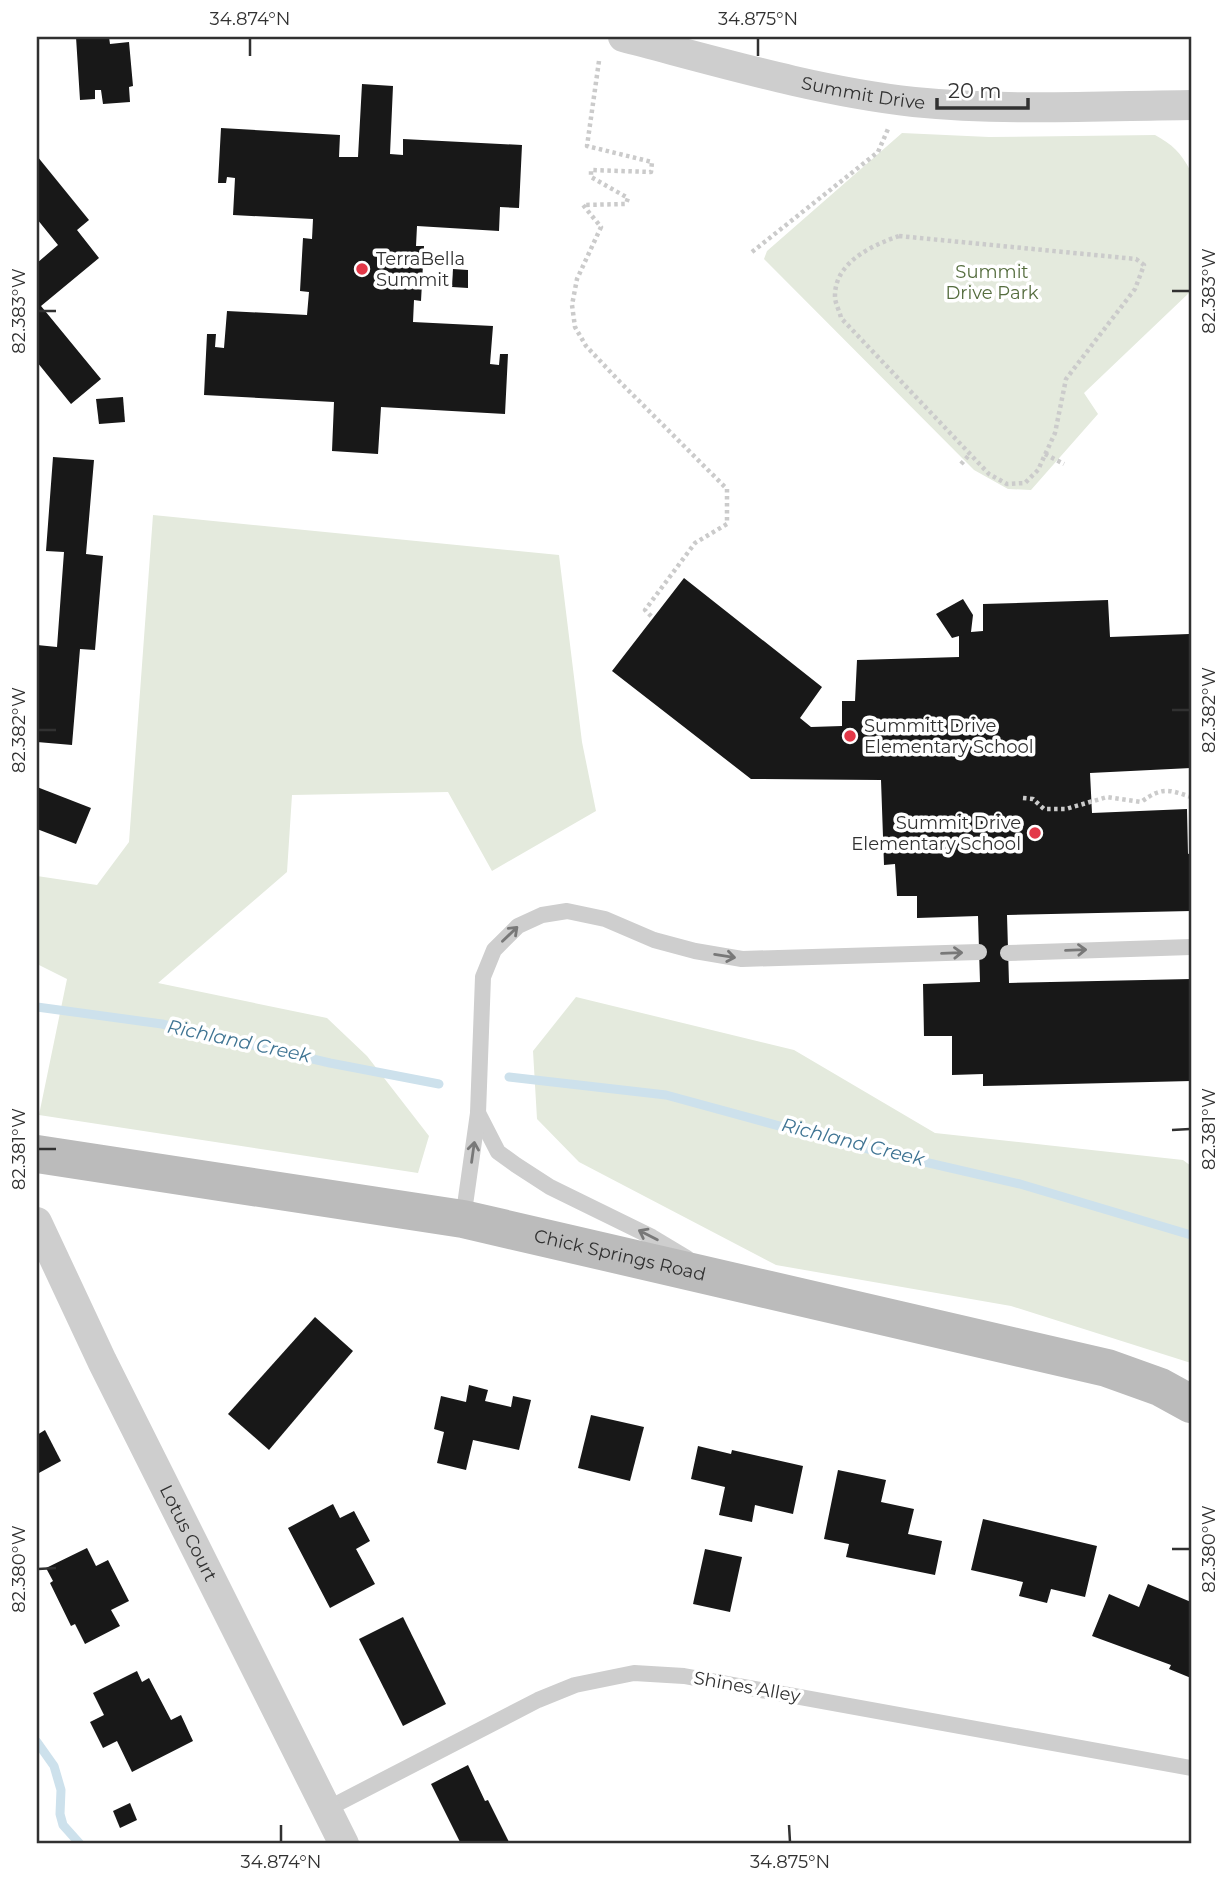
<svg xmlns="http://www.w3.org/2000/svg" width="1228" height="1881" font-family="Montserrat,sans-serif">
  <rect width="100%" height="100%" fill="#fff"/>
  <!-- green -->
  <g fill="#e4eadd">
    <path d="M 902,133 L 989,137 L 1155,135 C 1172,144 1181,153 1190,170 L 1191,291 L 1084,393 L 1098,414 L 1031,490 L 1008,489 L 974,470 L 764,259 L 767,251 Z"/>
    <path d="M 153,515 L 559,555 L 582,742 L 596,811 L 492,871 L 448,792 L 292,795 L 287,872 L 158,983 L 327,1018 L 367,1056 L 429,1136 L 418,1173 L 39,1115 L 67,979 L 37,964 L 37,876 L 97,885 L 129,842 Z"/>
    <path d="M 576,997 L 794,1050 L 935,1133 L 1183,1160 L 1191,1166 L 1191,1363 L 1011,1306 L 776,1265 L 579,1162 L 537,1119 L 533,1051 Z"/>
  </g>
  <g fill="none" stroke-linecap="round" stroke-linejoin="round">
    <!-- stream -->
    <g stroke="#cde1ec" stroke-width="9">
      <path d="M 37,1007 L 162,1024 L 330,1063 L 439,1084"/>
      <path d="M 509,1077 L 666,1095 L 838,1142 L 1020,1184 L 1191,1235"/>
      <path d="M 37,1742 L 54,1766 L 61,1790 L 60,1814 L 63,1825 L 80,1844"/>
    </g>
  </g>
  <!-- building -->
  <g fill="#181818">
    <path d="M 76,37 L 109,37 L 110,44 L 129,42 L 133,86 L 129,87 L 130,102 L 103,104 L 101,90 L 95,90 L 95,99 L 80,100 Z"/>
    <path d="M 362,84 L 393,86 L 390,154 L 403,155 L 403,139 L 522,145 L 519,208 L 500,207 L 499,231 L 417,226 L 416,246 L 424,246 L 421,301 L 414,300 L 413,322 L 493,326 L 490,364 L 499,365 L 500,354 L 508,354 L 505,414 L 381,407 L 378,454 L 332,451 L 334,402 L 204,395 L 207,334 L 216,334 L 215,347 L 224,348 L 227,311 L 307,315 L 309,292 L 300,291 L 303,238 L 312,239 L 313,219 L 233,215 L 235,178 L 227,177 L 226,183 L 218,183 L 221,128 L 340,135 L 339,157 L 358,157 Z"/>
    <path d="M 37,156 L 89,220 L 77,230 L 99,258 L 41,306 L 101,379 L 71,404 L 37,362 L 37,263 L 58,245 L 37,219 Z"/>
    <path d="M 453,269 L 468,270 L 468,288 L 452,287 Z"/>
    <path d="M 123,397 L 125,422 L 99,424 L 96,399 Z"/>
    <path d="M 53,457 L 94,460 L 86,554 L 103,556 L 95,650 L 80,649 L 72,745 L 37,742 L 37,645 L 57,647 L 64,552 L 46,551 Z"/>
    <path d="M 684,578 L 822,687 L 800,718 L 811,727 L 842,726 L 842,701 L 855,701 L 857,660 L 959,657 L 959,636 L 952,638 L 936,614 L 963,599 L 973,615 L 971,632 L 983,631 L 983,604 L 1108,600 L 1110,637 L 1189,634 L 1191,768 L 1090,773 L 1092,813 L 1187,809 L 1188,854 L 1191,853 L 1191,911 L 1007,915 L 1009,983 L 1191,979 L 1191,1081 L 983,1086 L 983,1074 L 952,1075 L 952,1036 L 924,1036 L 923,984 L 980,982 L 978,916 L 917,918 L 917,896 L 897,896 L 895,864 L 884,865 L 881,780 L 751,779 L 612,671 Z"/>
    <path d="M 37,787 L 91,808 L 76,844 L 37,829 Z"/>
    <path d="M 315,1317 L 353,1351 L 269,1450 L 228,1414 Z"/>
    <path d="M 469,1385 L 488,1390 L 485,1401 L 511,1407 L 513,1396 L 531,1400 L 519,1450 L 473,1440 L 466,1470 L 437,1463 L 444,1432 L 434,1429 L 441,1396 L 466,1402 Z"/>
    <path d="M 591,1415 L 644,1427 L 630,1481 L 578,1468 Z"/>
    <path d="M 45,1430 L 61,1461 L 37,1474 L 37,1435 Z"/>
    <path d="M 698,1446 L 731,1454 L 732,1450 L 803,1466 L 793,1514 L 755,1505 L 752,1522 L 719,1515 L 725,1487 L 691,1479 Z"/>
    <path d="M 838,1470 L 886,1480 L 881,1502 L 914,1509 L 908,1534 L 942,1541 L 935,1575 L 846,1557 L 849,1544 L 824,1539 Z"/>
    <path d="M 333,1504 L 340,1518 L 354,1511 L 370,1541 L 356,1549 L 375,1584 L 330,1608 L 288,1528 Z"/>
    <path d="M 983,1519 L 1097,1546 L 1085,1597 L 1051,1589 L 1047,1603 L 1019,1596 L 1023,1582 L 971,1570 Z"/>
    <path d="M 87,1548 L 96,1566 L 108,1560 L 129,1601 L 111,1610 L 120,1626 L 85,1644 L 75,1624 L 71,1626 L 50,1583 L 53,1581 L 46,1568 Z"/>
    <path d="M 705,1549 L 742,1557 L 730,1612 L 693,1604 Z"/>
    <path d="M 1148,1584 L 1191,1602 L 1191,1678 L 1169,1669 L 1171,1665 L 1092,1636 L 1109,1594 L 1139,1607 Z"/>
    <path d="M 403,1617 L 446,1704 L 403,1726 L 359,1639 Z"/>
    <path d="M 137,1671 L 142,1682 L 149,1678 L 171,1720 L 181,1715 L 193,1741 L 132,1772 L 117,1741 L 103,1748 L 90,1722 L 104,1715 L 93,1693 Z"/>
    <path d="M 468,1765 L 485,1801 L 488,1800 L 510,1844 L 461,1844 L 431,1784 Z"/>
    <path d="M 130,1803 L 137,1820 L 120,1828 L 113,1811 Z"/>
  </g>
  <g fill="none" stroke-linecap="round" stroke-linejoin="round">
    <!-- path -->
    <g stroke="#cbcbcb" stroke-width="4.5" stroke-dasharray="3.5 3.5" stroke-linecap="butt">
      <path d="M 599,61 L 587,146 L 652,162 L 651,172 L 591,170 L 591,177 L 628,198 L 626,204 L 583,205 L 601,227 L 577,279 L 572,305 L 575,327 L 586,346 L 620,382 L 727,489 L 727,524 L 695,543 L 645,610 L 653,618"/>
      <path d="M 899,236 L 1136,259 L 1144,265 L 1135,289 L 1066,379 L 1055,433 L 1038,470 L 1025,483 L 1007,484 L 989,474 L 841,318 C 840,312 835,303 835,297 C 834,262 873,245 899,236 Z"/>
      <path d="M 752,252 L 878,152 L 888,129"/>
      <path d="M 1045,454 L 1064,464"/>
      <path d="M 961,464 L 970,454"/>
      <path d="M 1023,798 L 1033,799 L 1044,809 L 1066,809 L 1107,797 L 1141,802 C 1162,787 1167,789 1191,797"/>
    </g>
    <!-- lane -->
    <g stroke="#cecece" stroke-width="16">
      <path d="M 1008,953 L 1191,947"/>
      <path d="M 478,1113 L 498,1152 L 516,1165 L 550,1187 L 652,1237 L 687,1258"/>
      <path d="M 463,1219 L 478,1113 L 483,977 L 494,950 L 518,926 L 542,915 L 567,911 L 605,919 L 654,940 L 695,951 L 742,959 L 979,952"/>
      <path d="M 327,1809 L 538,1700 L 575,1685 L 634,1673 L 684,1676 L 1191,1768"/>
    </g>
    <!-- street -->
    <g stroke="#cecece" stroke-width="30">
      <path id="s1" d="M 623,37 C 719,62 816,91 914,102 C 1005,111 1100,106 1191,105"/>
      <path id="s2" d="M 37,1222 L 102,1361 L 344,1844"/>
    </g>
    <!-- secondary -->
    <path stroke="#bbb" stroke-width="38" id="s3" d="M 37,1154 L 463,1219 L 1107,1368 L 1160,1387 L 1191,1404"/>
  </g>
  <!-- one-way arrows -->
  <defs><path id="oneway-shaft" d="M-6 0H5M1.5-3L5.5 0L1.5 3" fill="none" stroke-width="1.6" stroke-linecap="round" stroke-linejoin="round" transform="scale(1.75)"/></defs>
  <g stroke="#787878">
    <use href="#oneway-shaft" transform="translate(510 934) rotate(-44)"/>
    <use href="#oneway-shaft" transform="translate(1076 950) rotate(-2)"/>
    <use href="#oneway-shaft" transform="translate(952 953) rotate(-2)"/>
    <use href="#oneway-shaft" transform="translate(725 956) rotate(9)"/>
    <use href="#oneway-shaft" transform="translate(473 1152) rotate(-82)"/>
    <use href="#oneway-shaft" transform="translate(648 1235) rotate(-153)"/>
  </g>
  <!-- ticks -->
  <path fill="none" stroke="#313131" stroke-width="2.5" d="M 250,38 L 250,56M 758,38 L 758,56M 1172,291 L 1190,291M 38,311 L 56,311M 1172,710 L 1190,710M 38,730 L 56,730M 1172,1130 L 1190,1129M 38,1149 L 56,1149M 1172,1549 L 1190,1549M 38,1569 L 56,1568M 281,1825 L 281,1842M 789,1825 L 790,1842"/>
  <!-- markers -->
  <g fill="#e33848" stroke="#fff" stroke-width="2.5">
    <circle cx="362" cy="269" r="7"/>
    <circle cx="850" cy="736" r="7"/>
    <circle cx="1035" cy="833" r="7"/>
  </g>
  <g text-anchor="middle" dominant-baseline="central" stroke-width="7" stroke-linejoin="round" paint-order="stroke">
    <!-- street labels -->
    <g font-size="18" fill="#313131" stroke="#fff">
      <text stroke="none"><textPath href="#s1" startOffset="247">Summit Drive</textPath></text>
      <text stroke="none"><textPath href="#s3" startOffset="592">Chick Springs Road</textPath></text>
      <text stroke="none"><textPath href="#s2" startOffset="346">Lotus Court</textPath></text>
      <text transform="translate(747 1687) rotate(10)">Shines Alley</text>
    </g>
    <!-- poi labels -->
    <g font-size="18" fill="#313131" stroke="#fff" text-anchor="start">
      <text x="376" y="259">TerraBella<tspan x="376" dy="21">Summit</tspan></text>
      <text x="864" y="726">Summitt Drive<tspan x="864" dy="21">Elementary School</tspan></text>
      <text x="1021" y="823" text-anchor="end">Summit Drive<tspan x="1021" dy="21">Elementary School</tspan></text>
    </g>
    <!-- park labels -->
    <g font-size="18" fill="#556d3e" stroke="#fff">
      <text x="992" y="272">Summit<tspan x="992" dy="21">Drive Park</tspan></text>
    </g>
    <!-- water labels -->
    <g font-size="19" font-style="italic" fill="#3f7493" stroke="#fff">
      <text transform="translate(239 1041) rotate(12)">Richland Creek</text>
      <text transform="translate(853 1142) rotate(14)">Richland Creek</text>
    </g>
  </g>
  <!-- border -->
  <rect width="1228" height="1881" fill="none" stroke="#ffffff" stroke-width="77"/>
  <!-- scale -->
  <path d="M937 98v10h91v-10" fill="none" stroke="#313131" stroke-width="3.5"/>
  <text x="948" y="98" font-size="21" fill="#313131" stroke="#ffffff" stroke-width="5" paint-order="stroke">20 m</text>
  <rect x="38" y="38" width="1152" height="1804" fill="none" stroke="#313131" stroke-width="2.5"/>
  <g font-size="18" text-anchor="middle" fill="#313131">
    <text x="250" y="25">34.874°N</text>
    <text x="758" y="25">34.875°N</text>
    <text transform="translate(1209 291) rotate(-90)" y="6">82.383°W</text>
    <text transform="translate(19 311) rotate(-90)" y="6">82.383°W</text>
    <text transform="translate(1209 710) rotate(-90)" y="6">82.382°W</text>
    <text transform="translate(19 730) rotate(-90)" y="6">82.382°W</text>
    <text transform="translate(1209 1129) rotate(-90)" y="6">82.381°W</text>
    <text transform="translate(19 1149) rotate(-90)" y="6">82.381°W</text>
    <text transform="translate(1209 1549) rotate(-90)" y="6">82.380°W</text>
    <text transform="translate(19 1569) rotate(-90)" y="6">82.380°W</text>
    <text x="281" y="1868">34.874°N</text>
    <text x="790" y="1868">34.875°N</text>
  </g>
</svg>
